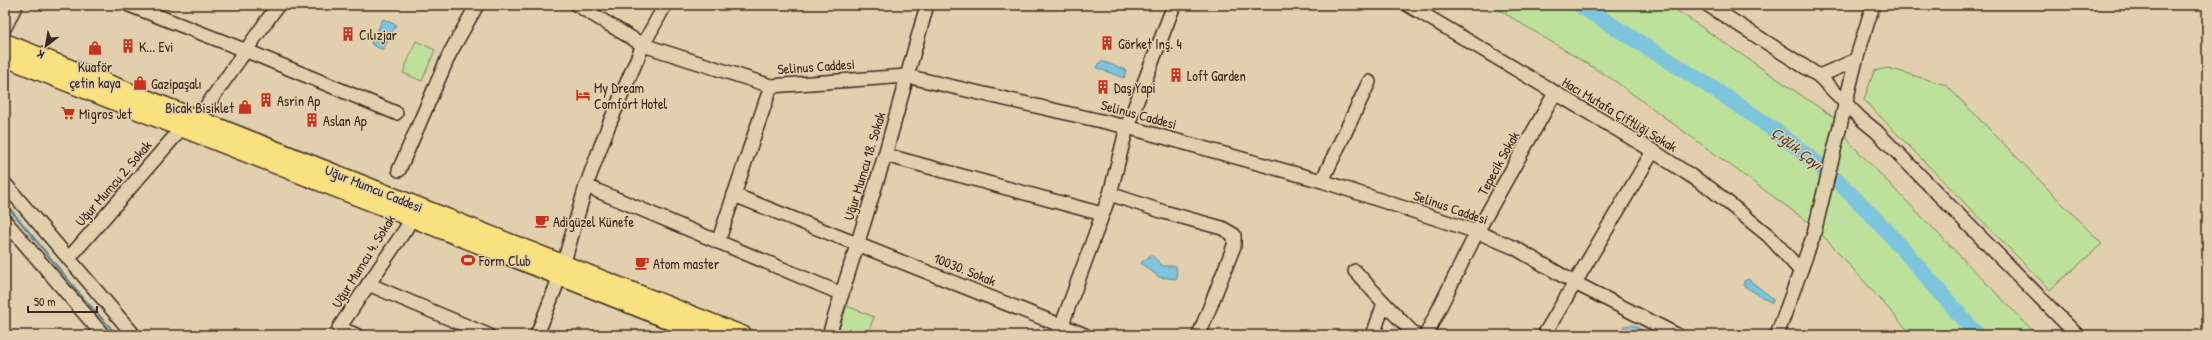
<svg xmlns="http://www.w3.org/2000/svg" width="2212" height="340" font-family="'Patrick Hand',sans-serif">
  <rect width="100%" height="100%" fill="#e2cfad"/>
  <filter id="ink" filterUnits="userSpaceOnUse"><feTurbulence type="fractalNoise" baseFrequency=".025" numOctaves="2"/><feDisplacementMap in="SourceGraphic" scale="8" xChannelSelector="R" yChannelSelector="G"/><feConvolveMatrix kernelMatrix="1 2 1 2 8 2 1 2 1" color-interpolation-filters="sRGB"/></filter>
  <g filter="url(#ink)">
    <!-- green -->
    <g fill="#bde09a" stroke="#7c855c">
      <path d="M 1491,5 L 1669,5 L 1836,119 L 1852,145 L 2037,335 L 1912,335 L 1827,240 L 1808,222 L 1612,79 Z"/>
      <path d="M 416,41 L 435,50 L 422,81 L 403,73 Z"/>
      <path d="M 1888,68 L 1946,85 L 2102,244 L 2050,290 L 1864,100 L 1874,71 Z"/>
      <path d="M 847,306 L 874,317 L 867,335 L 837,335 Z"/>
    </g>
    <!-- water -->
    <g fill="#7dc5dd" stroke="#638791">
      <path d="M 383,19 L 396,25 L 383,50 L 371,44 Z"/>
      <path d="M 1101,61 L 1126,70 L 1124,78 L 1097,68 Z"/>
      <path d="M 1151,255 L 1163,266 L 1176,266 L 1177,279 L 1159,277 L 1141,263 Z"/>
      <path d="M 1748,279 L 1771,297 L 1773,300 L 1772,303 L 1744,286 L 1744,281 Z"/>
      <path d="M 1633,325 L 1642,330 L 1642,335 L 1618,335 L 1624,326 Z"/>
    </g>
    <g fill="none" stroke-linecap="round" stroke-linejoin="round">
      <!-- stream -->
      <path stroke="#638791" stroke-width="2.5" d="M 5,203 L 83,298 L 117,335"/>
      <!-- river -->
      <path stroke="#7dc5dd" stroke-width="16" d="M 1580,5 C 1661,58 1747,104 1821,167 C 1879,216 1926,277 1977,335"/>
      <defs>
        <g id="minor">
          <path d="M 129,5 L 247,51 L 396,113"/>
          <path d="M 577,5 L 643,45 L 771,86 L 906,76 L 1127,127 L 1322,181 L 1477,232 L 1515,248 L 1575,283 L 1677,335"/>
          <path d="M 1408,5 L 1653,151 L 1711,189 L 1769,236 L 1800,270"/>
          <path d="M 1708,5 L 1819,76"/>
          <path d="M 5,27 L 16,5"/>
          <path d="M 1856,60 L 1819,76 L 1860,118 L 1876,131 L 2077,335"/>
          <path d="M 198,118 L 278,5"/>
          <path d="M 885,155 L 1102,214"/>
          <path d="M 399,170 L 450,53 L 477,5"/>
          <path d="M 1322,181 L 1369,82"/>
          <path d="M 5,184 L 134,335"/>
          <path d="M 586,186 L 842,294"/>
          <path d="M 1110,194 L 1164,212 L 1222,228 L 1234,235 L 1234,246 L 1199,335"/>
          <path d="M 734,195 L 1085,335"/>
          <path d="M 5,221 L 103,335"/>
          <path d="M 718,242 L 771,86"/>
          <path d="M 69,258 L 175,136 L 179,128"/>
          <path d="M 1355,271 L 1384,303"/>
          <path d="M 368,284 L 488,335"/>
          <path d="M 356,335 L 339,328 L 407,227 L 409,217"/>
          <path d="M 537,335 L 560,276 L 586,186 L 608,127 L 643,45 L 665,5"/>
          <path d="M 829,335 L 885,155 L 927,5"/>
          <path d="M 1058,335 L 1110,194 L 1127,127 L 1174,5"/>
          <path d="M 1373,335 L 1384,303 L 1415,335"/>
          <path d="M 1426,335 L 1477,232 L 1555,93"/>
          <path d="M 1544,335 L 1653,151"/>
          <path d="M 1777,335 L 1813,237 L 1856,60 L 1873,5"/>
        </g>
        <g id="major">
          <path d="M 5,42 L 744,335"/>
          <path d="M 5,58 C 237,152 472,240 704,335"/>
        </g>
      </defs>
      <!-- minor casing -->
      <use href="#minor" stroke="#3b2a1e" stroke-width="16"/>
      <!-- major casing -->
      <use href="#major" stroke="#3b2a1e" stroke-width="19"/>
      <!-- minor -->
      <use href="#minor" stroke="#e2cfad" stroke-width="13"/>
      <!-- major -->
      <use href="#major" stroke="#fae180" stroke-width="16"/>
    </g>
  </g>
  <!-- icons -->
  <defs>
    <symbol id="building-bare" viewBox="-9 -9 18 18"><path d="M-4-6H4V6H1V3H-1V6H-4ZM-2.5-4.3h1.7v1.8h-1.7ZM.8-4.3h1.7v1.8H.8ZM-2.5-1h1.7V.8h-1.7ZM.8-1h1.7V.8H.8Z" fill="#c8321e" stroke="#e2cfad" stroke-width="2.5" paint-order="stroke"/></symbol>
    <symbol id="shop-bare" viewBox="-9 -9 18 18"><path d="M-5-2.5h2.3a2.7 3.5 0 0 1 5.4 0H5L5.5 6h-11ZM-1.5-2.5h3a1.5 2.3 0 0 0-3 0Z" fill="#c8321e" stroke="#e2cfad" stroke-width="2.5" paint-order="stroke"/></symbol>
    <symbol id="hotel-bare" viewBox="-9 -9 18 18"><path d="M-6-4.5h1.5V1H6V5H4.5V3h-9V5H-6ZM-4 0a1.8 1.8 0 1 1 3.6 0ZM.5 0V-2.5h3Q6-2.5 6 0Z" fill="#c8321e" stroke="#e2cfad" stroke-width="2.5" paint-order="stroke"/></symbol>
    <symbol id="supermarket-bare" viewBox="-9 -9 18 18"><path d="M-6-5.5h2.5l.6 2H6L4.5 2H-2.5L-4.4-4H-6ZM-1.5 3.2a1.3 1.3 0 1 0 .1 0ZM3 3.2a1.3 1.3 0 1 0 .1 0Z" fill="#c8321e" stroke="#e2cfad" stroke-width="2.5" paint-order="stroke"/></symbol>
    <symbol id="cafe-bare" viewBox="-9 -9 18 18"><path d="M-5.5-4.5H6V0H3Q3 3.5 0 3.5H-2.5Q-5.5 3.5-5.5 0ZM3-3.2v2h1.7v-2ZM-6 4.5H4V6H-6Z" fill="#c8321e" stroke="#e2cfad" stroke-width="2.5" paint-order="stroke"/></symbol>
    <symbol id="stadium-bare" viewBox="-9 -9 18 18"><path d="M0-5a6.5 5 0 1 0 0 10a6.5 5 0 1 0 0-10ZM-3.5-1.8h7v3.6h-7Z" fill="#c8321e" stroke="#e2cfad" stroke-width="2.5" paint-order="stroke"/></symbol>
  </defs>
  <g fill-rule="evenodd">
    <use href="#building-bare" x="338" y="24" width="20" height="20"/>
    <use href="#building-bare" x="1097" y="33" width="20" height="20"/>
    <use href="#building-bare" x="118" y="36" width="20" height="20"/>
    <use href="#shop-bare" x="85" y="38" width="20" height="20"/>
    <use href="#building-bare" x="1166" y="65" width="20" height="20"/>
    <use href="#shop-bare" x="130" y="73" width="20" height="20"/>
    <use href="#building-bare" x="1093" y="77" width="20" height="20"/>
    <use href="#hotel-bare" x="573" y="85" width="20" height="20"/>
    <use href="#building-bare" x="256" y="90" width="20" height="20"/>
    <use href="#shop-bare" x="235" y="97" width="20" height="20"/>
    <use href="#supermarket-bare" x="58" y="103" width="20" height="20"/>
    <use href="#building-bare" x="302" y="110" width="20" height="20"/>
    <use href="#cafe-bare" x="532" y="211" width="20" height="20"/>
    <use href="#stadium-bare" x="458" y="250" width="20" height="20"/>
    <use href="#cafe-bare" x="632" y="253" width="20" height="20"/>
  </g>
  <g text-anchor="middle" dominant-baseline="central" stroke-width="3" stroke-linejoin="round" paint-order="stroke">
    <!-- poi labels -->
    <g font-size="14" fill="#3b2a1e" stroke="#e2cfad" text-anchor="start">
      <text x="359" y="34">Cılızjar</text>
      <text x="1118" y="43">Görket Inş. 4</text>
      <text x="139" y="46">K... Evi</text>
      <text x="95" y="66" text-anchor="middle">Kuaför<tspan x="95" dy="16">çetin kaya</tspan></text>
      <text x="1187" y="75">Loft Garden</text>
      <text x="151" y="83">Gazipaşalı</text>
      <text x="594" y="87">My Dream<tspan x="594" dy="16">Comfort Hotel</tspan></text>
      <text x="1114" y="87">Daş Yapi</text>
      <text x="277" y="100">Asrin Ap</text>
      <text x="234" y="107" text-anchor="end">Bicak Bisiklet</text>
      <text x="79" y="113">Migros Jet</text>
      <text x="323" y="120">Aslan Ap</text>
      <text x="553" y="221">Adigüzel Künefe</text>
      <text x="479" y="260">Form Club</text>
      <text x="653" y="263">Atom master</text>
    </g>
    <!-- street labels -->
    <g font-size="14" fill="#3b2a1e" stroke="#e2cfad">
      <text transform="translate(816 66) rotate(-4)">Selinus Caddesi</text>
      <text transform="translate(1139 114) rotate(15)">Selinus Caddesi</text>
      <text transform="translate(1620 114) rotate(31)">Hacı Mutafa Çiftliği Sokak</text>
      <text transform="translate(1498 163) rotate(-61)">Tepecik Sokak</text>
      <text transform="translate(864 166) rotate(-73)">Uğur Mumcu 18. Sokak</text>
      <text transform="translate(113 183) rotate(-49)">Uğur Mumcu 2. Sokak</text>
      <text transform="translate(374 188) rotate(22)">Uğur Mumcu Caddesi</text>
      <text transform="translate(1451 207) rotate(19)">Selinus Caddesi</text>
      <text transform="translate(363 261) rotate(-58)">Uğur Mumcu 4. Sokak</text>
      <text transform="translate(965 269) rotate(22)">10030. Sokak</text>
    </g>
    <!-- water labels -->
    <g font-size="15" font-style="italic" fill="#45413b" stroke="#e2cfad">
      <text transform="translate(1797 148) rotate(38)">Çığlık Çayı</text>
    </g>
  </g>
  <!-- margin -->
  <rect width="2212" height="340" fill="none" stroke="#e2cfad" stroke-width="20"/>
  <rect x="10" y="10" width="2192" height="320" fill="none" stroke="#3b2a1e" stroke-width="1.5" filter="url(#ink)"/>
  <!-- north arrow -->
  <g transform="translate(46 46) rotate(211)" stroke="#e2cfad" stroke-width="3" paint-order="stroke">
  <path d="M0-3L7 15L0 10L-7 15Z" fill="#3b2a1e"/>
  <text y="-6" font-size="11" font-weight="bold" text-anchor="middle" fill="#3b2a1e">K</text>
  </g>
  <!-- scale -->
  <path d="M28 306v6h69v-6" fill="none" stroke="#3b2a1e" stroke-width="2"/>
  <text x="34" y="306" font-size="12" fill="#3b2a1e" stroke="#e2cfad" stroke-width="3" paint-order="stroke">50 m</text>
</svg>
